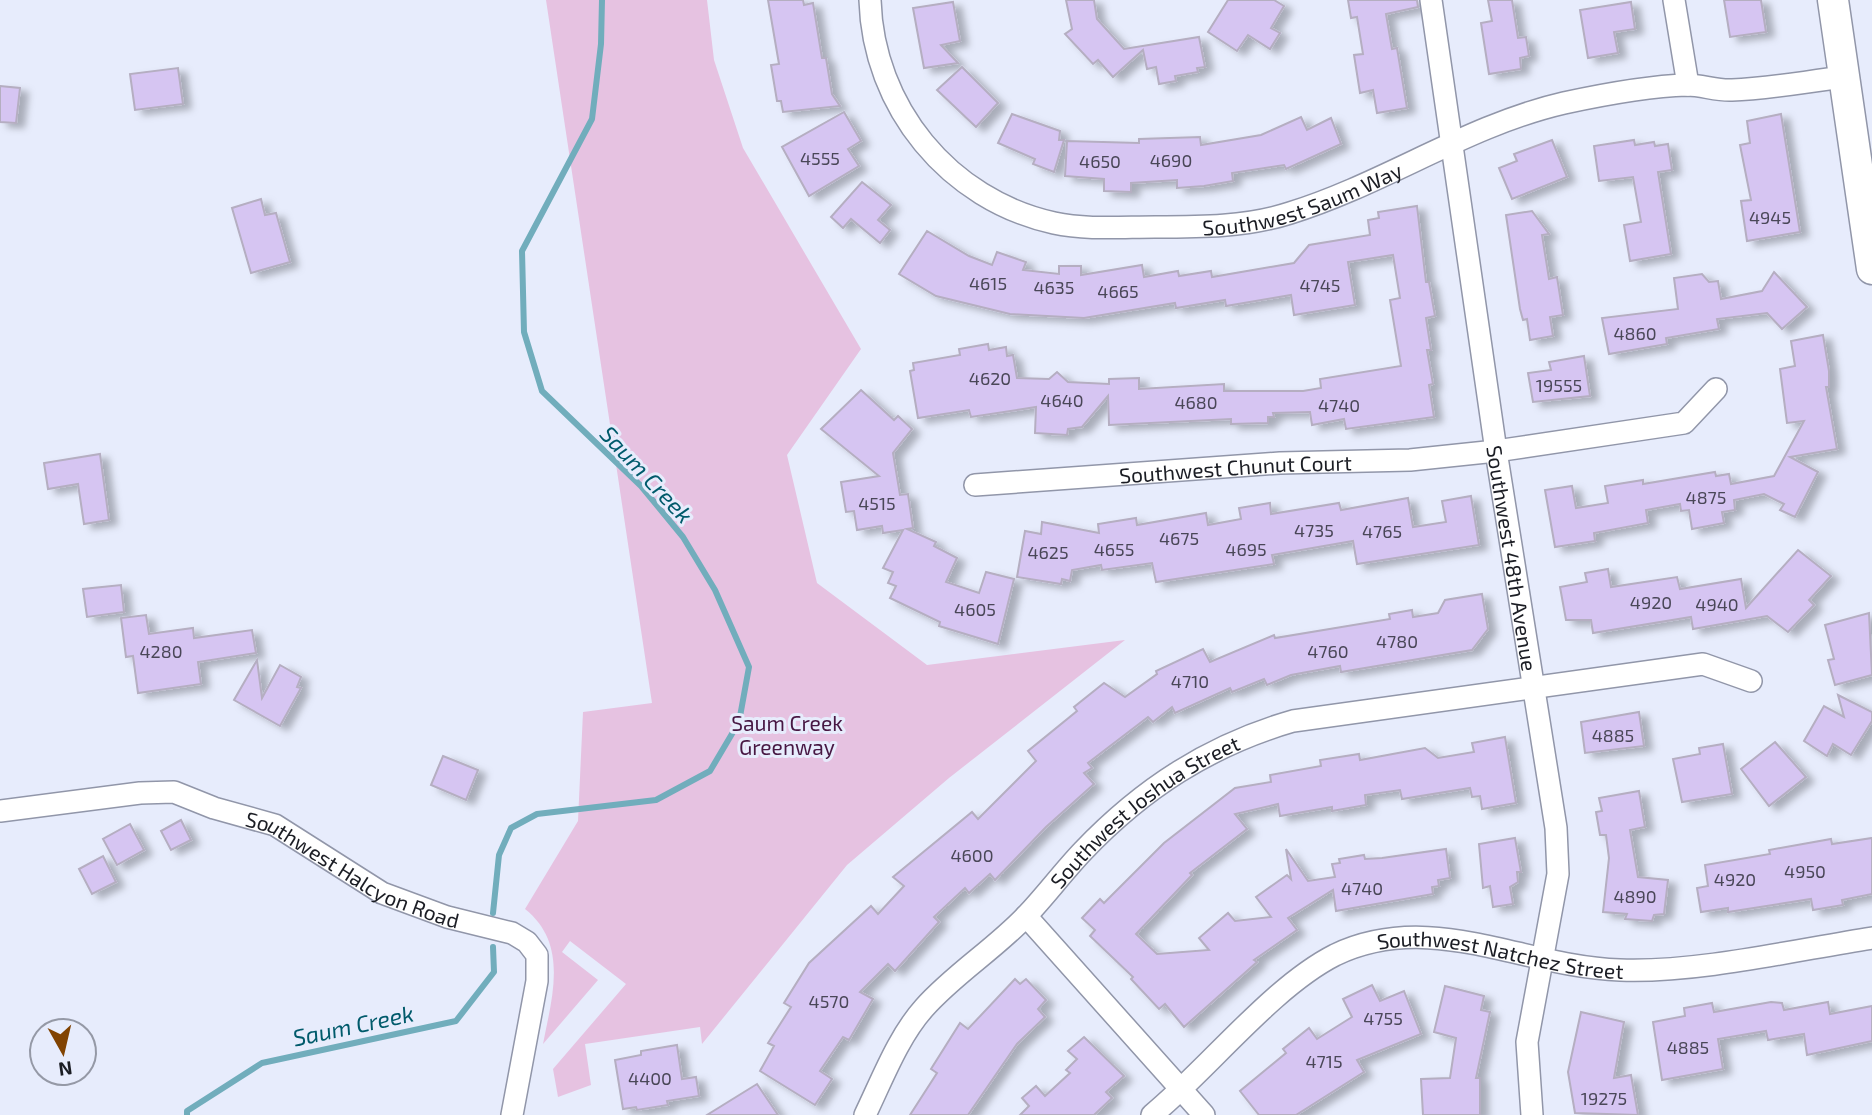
<svg xmlns="http://www.w3.org/2000/svg" width="1872" height="1115" font-family="'Exo 2',sans-serif">
  <defs>
    <filter id="shadow"><feDropShadow dx="8" dy="4.5" stdDeviation="3.5" flood-color="#0004"/></filter>
  </defs>
  <rect width="100%" height="100%" fill="#e7ecfc"/>
  <!-- green -->
  <path fill="#e6c2e1" d="M 546,0 L 707,0 L 714,60 L 743,148 L 861,349 L 787,455 L 817,583 L 927,665 L 1125,640 L 949,778 L 847,865 L 702,1044 L 700,1027 L 585,1044 L 591,1085 L 558,1097 L 553,1069 L 626,984 L 570,941 L 562,952 L 598,980 L 543,1044 C 552,997 569,944 525,909 L 578,821 L 583,712 L 652,703 Z"/>
  <g fill="none" stroke-linecap="round" stroke-linejoin="round">
    <!-- stream -->
    <g stroke="#71adbc" stroke-width="6">
      <path d="M 493,913 L 499,855 L 511,828 L 537,814 L 656,800 L 710,771 L 739,722 L 749,667 L 715,590 L 683,537 L 641,486 L 542,391 L 524,332 L 522,251 L 592,119 L 601,44 L 602,0"/>
      <path d="M 187,1115 L 187,1111 L 262,1063 L 456,1021 L 494,972 L 493,947"/>
    </g>
  </g>
  <!-- building -->
  <g fill="#d6c5f2" stroke="#b5aec1" stroke-width="2" filter="url(#shadow)">
    <path d="M 768,0 L 803,0 L 804,5 L 813,3 L 822,58 L 826,58 L 832,94 L 840,106 L 783,112 L 781,101 L 777,101 L 771,65 L 779,64 Z"/>
    <path d="M 1066,0 L 1094,0 L 1097,19 L 1124,49 L 1199,37 L 1205,67 L 1197,68 L 1198,72 L 1175,76 L 1176,81 L 1159,84 L 1156,67 L 1147,69 L 1143,50 L 1113,77 L 1098,60 L 1093,64 L 1065,34 L 1072,29 Z"/>
    <path d="M 1228,0 L 1274,0 L 1284,6 L 1271,28 L 1280,33 L 1270,49 L 1248,35 L 1237,51 L 1208,32 Z"/>
    <path d="M 1348,0 L 1417,0 L 1418,7 L 1386,14 L 1392,49 L 1397,48 L 1407,108 L 1377,113 L 1373,90 L 1360,93 L 1354,55 L 1363,54 L 1357,17 L 1351,18 Z"/>
    <path d="M 1488,0 L 1512,0 L 1518,38 L 1526,37 L 1529,56 L 1520,58 L 1521,69 L 1489,74 L 1481,23 L 1492,21 Z"/>
    <path d="M 1724,0 L 1761,0 L 1766,32 L 1730,37 Z"/>
    <path d="M 953,2 L 960,41 L 941,45 L 958,63 L 924,68 L 913,8 Z"/>
    <path d="M 1631,2 L 1635,29 L 1614,32 L 1618,53 L 1588,58 L 1580,10 Z"/>
    <path d="M 962,67 L 998,103 L 976,127 L 937,90 Z"/>
    <path d="M 178,68 L 183,104 L 135,110 L 130,74 Z"/>
    <path d="M 0,86 L 20,88 L 16,123 L 0,122 Z"/>
    <path d="M 844,112 L 861,141 L 848,149 L 859,166 L 809,196 L 782,147 Z"/>
    <path d="M 1012,114 L 1060,131 L 1059,140 L 1064,140 L 1054,172 L 1033,164 L 1035,159 L 998,143 Z"/>
    <path d="M 1781,114 L 1800,232 L 1747,241 L 1741,201 L 1751,200 L 1740,145 L 1750,143 L 1747,121 Z"/>
    <path d="M 1301,117 L 1307,130 L 1331,118 L 1341,144 L 1286,169 L 1284,165 L 1232,173 L 1233,181 L 1204,186 L 1177,188 L 1177,180 L 1131,183 L 1131,192 L 1104,191 L 1104,179 L 1065,176 L 1067,141 L 1139,143 L 1139,139 L 1200,137 L 1201,145 L 1261,135 Z"/>
    <path d="M 1552,140 L 1567,177 L 1512,199 L 1499,168 L 1517,161 L 1514,154 Z"/>
    <path d="M 1634,140 L 1635,145 L 1654,142 L 1655,146 L 1668,144 L 1672,170 L 1658,172 L 1671,254 L 1630,261 L 1624,225 L 1641,222 L 1633,177 L 1599,181 L 1594,146 Z"/>
    <path d="M 862,182 L 891,205 L 878,220 L 890,230 L 880,243 L 851,219 L 843,228 L 831,217 Z"/>
    <path d="M 261,199 L 265,215 L 276,213 L 290,262 L 251,273 L 232,208 Z"/>
    <path d="M 1417,206 L 1426,282 L 1429,282 L 1435,316 L 1426,318 L 1431,350 L 1427,350 L 1433,384 L 1429,385 L 1434,417 L 1346,429 L 1344,419 L 1312,425 L 1310,412 L 1273,413 L 1274,417 L 1268,417 L 1268,423 L 1231,424 L 1231,419 L 1109,425 L 1108,396 L 1082,427 L 1068,429 L 1067,435 L 1035,433 L 1036,407 L 971,417 L 969,410 L 918,418 L 910,371 L 914,370 L 913,363 L 960,355 L 959,349 L 988,344 L 989,350 L 1006,347 L 1007,356 L 1013,355 L 1017,378 L 1049,379 L 1057,372 L 1068,382 L 1109,384 L 1109,379 L 1139,378 L 1139,389 L 1224,384 L 1224,391 L 1303,391 L 1321,388 L 1320,379 L 1401,366 L 1390,300 L 1400,298 L 1393,255 L 1348,262 L 1355,305 L 1294,315 L 1291,295 L 1226,306 L 1225,300 L 1176,308 L 1175,303 L 1084,318 L 1010,314 L 936,296 L 899,274 L 927,231 L 969,256 L 992,265 L 997,252 L 1026,262 L 1023,270 L 1059,274 L 1059,266 L 1081,266 L 1081,275 L 1142,265 L 1144,277 L 1178,271 L 1179,276 L 1211,271 L 1212,277 L 1294,263 L 1309,245 L 1370,235 L 1368,220 L 1379,218 L 1378,212 Z"/>
    <path d="M 1532,211 L 1549,234 L 1542,235 L 1549,279 L 1557,277 L 1563,315 L 1550,317 L 1553,336 L 1530,340 L 1527,319 L 1523,320 L 1520,309 L 1506,215 Z"/>
    <path d="M 1774,272 L 1807,307 L 1782,329 L 1767,313 L 1717,319 L 1719,329 L 1666,338 L 1667,344 L 1609,354 L 1602,318 L 1678,309 L 1674,278 L 1702,274 L 1709,282 L 1718,281 L 1721,299 L 1762,291 Z"/>
    <path d="M 1823,335 L 1829,371 L 1829,387 L 1826,387 L 1837,449 L 1790,457 L 1818,472 L 1795,517 L 1780,510 L 1784,504 L 1764,494 L 1734,500 L 1735,510 L 1722,512 L 1724,523 L 1692,529 L 1689,510 L 1681,511 L 1680,504 L 1646,510 L 1648,523 L 1594,533 L 1595,541 L 1555,547 L 1545,490 L 1572,486 L 1576,508 L 1608,503 L 1605,486 L 1643,480 L 1643,484 L 1715,472 L 1716,476 L 1729,474 L 1731,484 L 1774,476 L 1804,421 L 1787,423 L 1780,369 L 1795,366 L 1791,341 Z"/>
    <path d="M 1584,356 L 1590,396 L 1533,402 L 1528,373 L 1551,370 L 1549,362 Z"/>
    <path d="M 861,390 L 894,420 L 898,416 L 912,429 L 893,453 L 900,495 L 908,494 L 913,528 L 907,529 L 936,542 L 934,546 L 957,558 L 946,582 L 979,593 L 986,572 L 1014,579 L 998,644 L 939,626 L 940,622 L 890,598 L 896,586 L 888,583 L 893,572 L 883,568 L 903,530 L 883,533 L 882,526 L 857,530 L 854,511 L 846,512 L 841,482 L 879,476 L 821,429 Z"/>
    <path d="M 100,454 L 109,520 L 84,524 L 78,484 L 48,489 L 44,463 Z"/>
    <path d="M 1471,496 L 1479,545 L 1357,564 L 1353,541 L 1272,555 L 1274,564 L 1156,582 L 1152,563 L 1102,570 L 1101,565 L 1072,570 L 1070,581 L 1062,579 L 1061,584 L 1017,577 L 1025,531 L 1041,534 L 1042,522 L 1099,533 L 1098,524 L 1136,518 L 1137,525 L 1206,513 L 1208,525 L 1241,519 L 1239,508 L 1270,503 L 1271,514 L 1339,503 L 1341,510 L 1408,498 L 1413,527 L 1446,522 L 1442,501 Z"/>
    <path d="M 1798,550 L 1831,576 L 1809,600 L 1814,605 L 1788,632 L 1767,616 L 1693,629 L 1691,617 L 1593,633 L 1591,620 L 1566,620 L 1560,587 L 1587,582 L 1585,573 L 1608,569 L 1611,587 L 1677,577 L 1680,589 L 1741,579 L 1746,608 Z"/>
    <path d="M 121,585 L 124,612 L 87,617 L 83,589 Z"/>
    <path d="M 1482,594 L 1488,629 L 1472,650 L 1341,672 L 1340,666 L 1291,675 L 1267,685 L 1264,679 L 1232,692 L 1230,688 L 1175,713 L 1172,707 L 1153,722 L 1148,717 L 1088,763 L 1092,768 L 1084,773 L 1094,784 L 1046,827 L 995,880 L 990,874 L 969,893 L 965,888 L 934,917 L 939,922 L 895,971 L 888,964 L 860,992 L 873,999 L 849,1040 L 843,1037 L 820,1071 L 832,1079 L 815,1105 L 760,1071 L 774,1046 L 768,1043 L 791,1007 L 784,1003 L 809,963 L 871,906 L 878,914 L 904,886 L 893,877 L 972,812 L 978,819 L 1036,761 L 1028,751 L 1077,711 L 1074,707 L 1104,683 L 1125,697 L 1157,674 L 1156,671 L 1203,649 L 1210,662 L 1274,635 L 1275,638 L 1390,619 L 1389,614 L 1412,610 L 1413,617 L 1438,613 L 1445,600 Z"/>
    <path d="M 1869,613 L 1872,675 L 1835,685 L 1828,660 L 1834,659 L 1825,625 Z"/>
    <path d="M 146,615 L 149,634 L 193,628 L 194,638 L 252,630 L 256,653 L 198,662 L 201,684 L 138,693 L 133,656 L 126,657 L 121,618 Z"/>
    <path d="M 257,660 L 262,698 L 280,665 L 301,677 L 297,687 L 301,688 L 280,726 L 234,700 Z"/>
    <path d="M 1838,695 L 1872,712 L 1872,721 L 1851,755 L 1833,744 L 1827,756 L 1804,741 L 1824,706 L 1844,717 Z"/>
    <path d="M 1639,712 L 1644,746 L 1585,753 L 1581,722 Z"/>
    <path d="M 1505,737 L 1516,803 L 1482,809 L 1480,796 L 1472,797 L 1470,788 L 1402,799 L 1400,790 L 1365,795 L 1366,805 L 1332,811 L 1332,807 L 1280,816 L 1278,804 L 1235,814 L 1247,829 L 1190,873 L 1192,875 L 1136,934 L 1157,954 L 1209,950 L 1199,938 L 1228,913 L 1235,921 L 1271,917 L 1256,897 L 1287,875 L 1291,879 L 1286,849 L 1308,881 L 1335,877 L 1332,864 L 1340,863 L 1339,859 L 1364,855 L 1365,859 L 1382,858 L 1446,849 L 1450,878 L 1438,880 L 1439,886 L 1432,887 L 1433,894 L 1336,911 L 1333,890 L 1288,918 L 1297,930 L 1254,960 L 1257,962 L 1184,1027 L 1165,1004 L 1159,1009 L 1131,979 L 1133,977 L 1090,936 L 1095,930 L 1082,918 L 1100,899 L 1104,903 L 1164,843 L 1235,788 L 1271,782 L 1270,775 L 1321,766 L 1320,760 L 1359,754 L 1360,760 L 1425,748 L 1438,758 L 1474,752 L 1472,743 Z"/>
    <path d="M 1775,742 L 1806,777 L 1769,806 L 1741,769 Z"/>
    <path d="M 1723,744 L 1732,794 L 1682,802 L 1673,759 L 1700,754 L 1699,748 Z"/>
    <path d="M 443,756 L 478,770 L 466,800 L 431,785 Z"/>
    <path d="M 1639,791 L 1645,827 L 1630,830 L 1638,877 L 1668,880 L 1664,914 L 1654,915 L 1652,921 L 1625,919 L 1627,914 L 1603,912 L 1609,858 L 1606,835 L 1600,835 L 1596,812 L 1602,811 L 1599,798 Z"/>
    <path d="M 181,820 L 191,840 L 171,850 L 161,831 Z"/>
    <path d="M 130,824 L 144,850 L 117,865 L 103,839 Z"/>
    <path d="M 1515,838 L 1521,872 L 1517,872 L 1518,882 L 1510,887 L 1513,904 L 1493,907 L 1490,886 L 1483,888 L 1479,844 Z"/>
    <path d="M 1872,838 L 1872,894 L 1842,900 L 1843,905 L 1813,910 L 1811,899 L 1728,912 L 1728,908 L 1701,912 L 1697,888 L 1708,886 L 1705,865 L 1770,854 L 1769,850 L 1831,839 L 1832,844 Z"/>
    <path d="M 103,856 L 116,882 L 92,894 L 79,869 Z"/>
    <path d="M 1015,979 L 1020,984 L 1026,979 L 1046,1000 L 1038,1009 L 1045,1017 L 1017,1044 L 968,1115 L 910,1115 L 937,1073 L 931,1069 L 960,1023 L 968,1029 Z"/>
    <path d="M 1372,985 L 1380,1001 L 1404,991 L 1421,1034 L 1357,1060 L 1364,1072 L 1296,1115 L 1259,1115 L 1240,1091 L 1286,1053 L 1283,1049 L 1309,1028 L 1317,1039 L 1352,1017 L 1343,999 Z"/>
    <path d="M 1445,986 L 1484,996 L 1481,1010 L 1490,1012 L 1476,1078 L 1480,1078 L 1480,1115 L 1423,1115 L 1421,1079 L 1450,1078 L 1456,1038 L 1434,1032 Z"/>
    <path d="M 1771,1002 L 1782,1003 L 1784,1010 L 1828,1002 L 1830,1014 L 1872,1006 L 1872,1041 L 1807,1055 L 1804,1034 L 1768,1040 L 1766,1031 L 1718,1039 L 1723,1069 L 1662,1080 L 1653,1022 L 1685,1016 L 1684,1008 L 1712,1003 L 1714,1012 Z"/>
    <path d="M 1581,1012 L 1624,1022 L 1614,1078 L 1631,1075 L 1638,1115 L 1575,1113 L 1568,1072 Z"/>
    <path d="M 1084,1037 L 1124,1076 L 1106,1092 L 1112,1098 L 1094,1115 L 1020,1115 L 1029,1106 L 1022,1098 L 1036,1086 L 1045,1096 L 1070,1073 L 1066,1070 L 1077,1059 L 1068,1051 Z"/>
    <path d="M 677,1045 L 682,1079 L 696,1077 L 699,1096 L 667,1101 L 668,1105 L 637,1110 L 636,1107 L 623,1109 L 615,1060 L 641,1055 L 641,1051 Z"/>
    <path d="M 757,1084 L 778,1115 L 707,1115 Z"/>
  </g>
  <g fill="none" stroke-linecap="round" stroke-linejoin="round">
    <defs>
      <g id="street">
        <path id="s1" d="M 870,0 C 873,107 949,200 1054,223 C 1086,230 1122,227 1155,227 C 1201,227 1247,227 1290,213 C 1384,184 1468,125 1564,103 C 1601,95 1649,86 1687,85 C 1702,85 1717,91 1732,90 C 1769,89 1808,81 1845,77"/>
        <path id="s2" d="M 1431,0 L 1496,451 L 1556,828 L 1558,874 L 1527,1042 L 1532,1115"/>
        <path d="M 1674,0 L 1688,85"/>
        <path id="s3" d="M 975,485 L 1280,463 L 1410,460 L 1496,451 L 1684,423 L 1716,389"/>
        <path id="s4" d="M 0,811 L 140,793 L 174,792 L 214,808 L 275,825 L 382,893 L 447,917 L 512,933 L 527,942 L 537,955 L 537,981 L 512,1115"/>
        <path d="M 1026,916 L 1204,1115"/>
        <path id="s5" d="M 865,1115 C 882,1080 898,1037 924,1008 C 954,974 995,949 1027,915 C 1046,895 1063,872 1083,851 C 1143,788 1210,745 1293,721 L 1703,664 L 1751,681"/>
        <path id="s6" d="M 1152,1115 C 1209,1068 1272,987 1335,955 C 1431,909 1523,967 1620,970 C 1697,973 1795,950 1872,938"/>
      </g>
      <path id="secondary" d="M 1833,0 L 1872,269"/>
    </defs>
    <!-- street casing -->
    <use href="#street" stroke="#9196a9" stroke-width="24"/>
    <!-- secondary casing -->
    <use href="#secondary" stroke="#9196a9" stroke-width="33"/>
    <!-- street -->
    <use href="#street" stroke="#fff" stroke-width="21"/>
    <!-- secondary -->
    <use href="#secondary" stroke="#fff" stroke-width="30"/>
  </g>
  <g text-anchor="middle" dominant-baseline="central" stroke-width="6" stroke-linejoin="round" paint-order="stroke">
    <!-- number labels -->
    <g font-size="18" fill="#4a4758">
      <text x="820" y="158">4555</text>
      <text x="1171" y="160">4690</text>
      <text x="1100" y="161">4650</text>
      <text x="1770" y="217">4945</text>
      <text x="988" y="283">4615</text>
      <text x="1320" y="285">4745</text>
      <text x="1054" y="287">4635</text>
      <text x="1118" y="291">4665</text>
      <text x="1635" y="333">4860</text>
      <text x="990" y="378">4620</text>
      <text x="1559" y="385">19555</text>
      <text x="1062" y="400">4640</text>
      <text x="1196" y="402">4680</text>
      <text x="1339" y="405">4740</text>
      <text x="1706" y="497">4875</text>
      <text x="877" y="503">4515</text>
      <text x="1314" y="530">4735</text>
      <text x="1382" y="531">4765</text>
      <text x="1179" y="538">4675</text>
      <text x="1114" y="549">4655</text>
      <text x="1246" y="549">4695</text>
      <text x="1048" y="552">4625</text>
      <text x="1651" y="602">4920</text>
      <text x="1717" y="604">4940</text>
      <text x="975" y="609">4605</text>
      <text x="1397" y="641">4780</text>
      <text x="161" y="651">4280</text>
      <text x="1328" y="651">4760</text>
      <text x="1190" y="681">4710</text>
      <text x="1613" y="735">4885</text>
      <text x="972" y="855">4600</text>
      <text x="1805" y="871">4950</text>
      <text x="1735" y="879">4920</text>
      <text x="1362" y="888">4740</text>
      <text x="1635" y="896">4890</text>
      <text x="829" y="1001">4570</text>
      <text x="1383" y="1018">4755</text>
      <text x="1688" y="1047">4885</text>
      <text x="1324" y="1061">4715</text>
      <text x="650" y="1078">4400</text>
      <text x="1604" y="1098">19275</text>
    </g>
    <!-- street labels -->
    <g font-size="21" fill="#1b1d24" stroke="#e7ecfc">
      <text stroke="none"><textPath href="#s1" startOffset="564">Southwest Saum Way</textPath></text>
      <text stroke="none"><textPath href="#s3" startOffset="261">Southwest Chunut Court</textPath></text>
      <text stroke="none"><textPath href="#s2" startOffset="564">Southwest 48th Avenue</textPath></text>
      <text stroke="none"><textPath href="#s5" startOffset="420">Southwest Joshua Street</textPath></text>
      <text stroke="none"><textPath href="#s4" startOffset="371">Southwest Halcyon Road</textPath></text>
      <text stroke="none"><textPath href="#s6" startOffset="413">Southwest Natchez Street</textPath></text>
    </g>
    <!-- park labels -->
    <g font-size="21" fill="#471743" stroke="#e7ecfc">
      <text x="787" y="722">Saum Creek<tspan x="787" dy="24">Greenway</tspan></text>
    </g>
    <!-- water labels -->
    <g font-size="23" font-style="italic" fill="#005a6b" stroke="#e7ecfc">
      <text transform="translate(647 474) rotate(47)">Saum Creek</text>
      <text transform="translate(353 1025) rotate(-12)">Saum Creek</text>
    </g>
  </g>
  <!-- north arrow -->
  <g transform="translate(63 1052) rotate(172)"><circle r="33" fill="#e7ecfc" stroke="#9599a6" stroke-width="2"/>
  <path d="M0-5L12 26L0 18L-12 26Z" fill="#814302"/>
  <text y="-10" font-size="19" font-weight="bold" text-anchor="middle" fill="#1b1d24">N</text>
  </g>
</svg>
